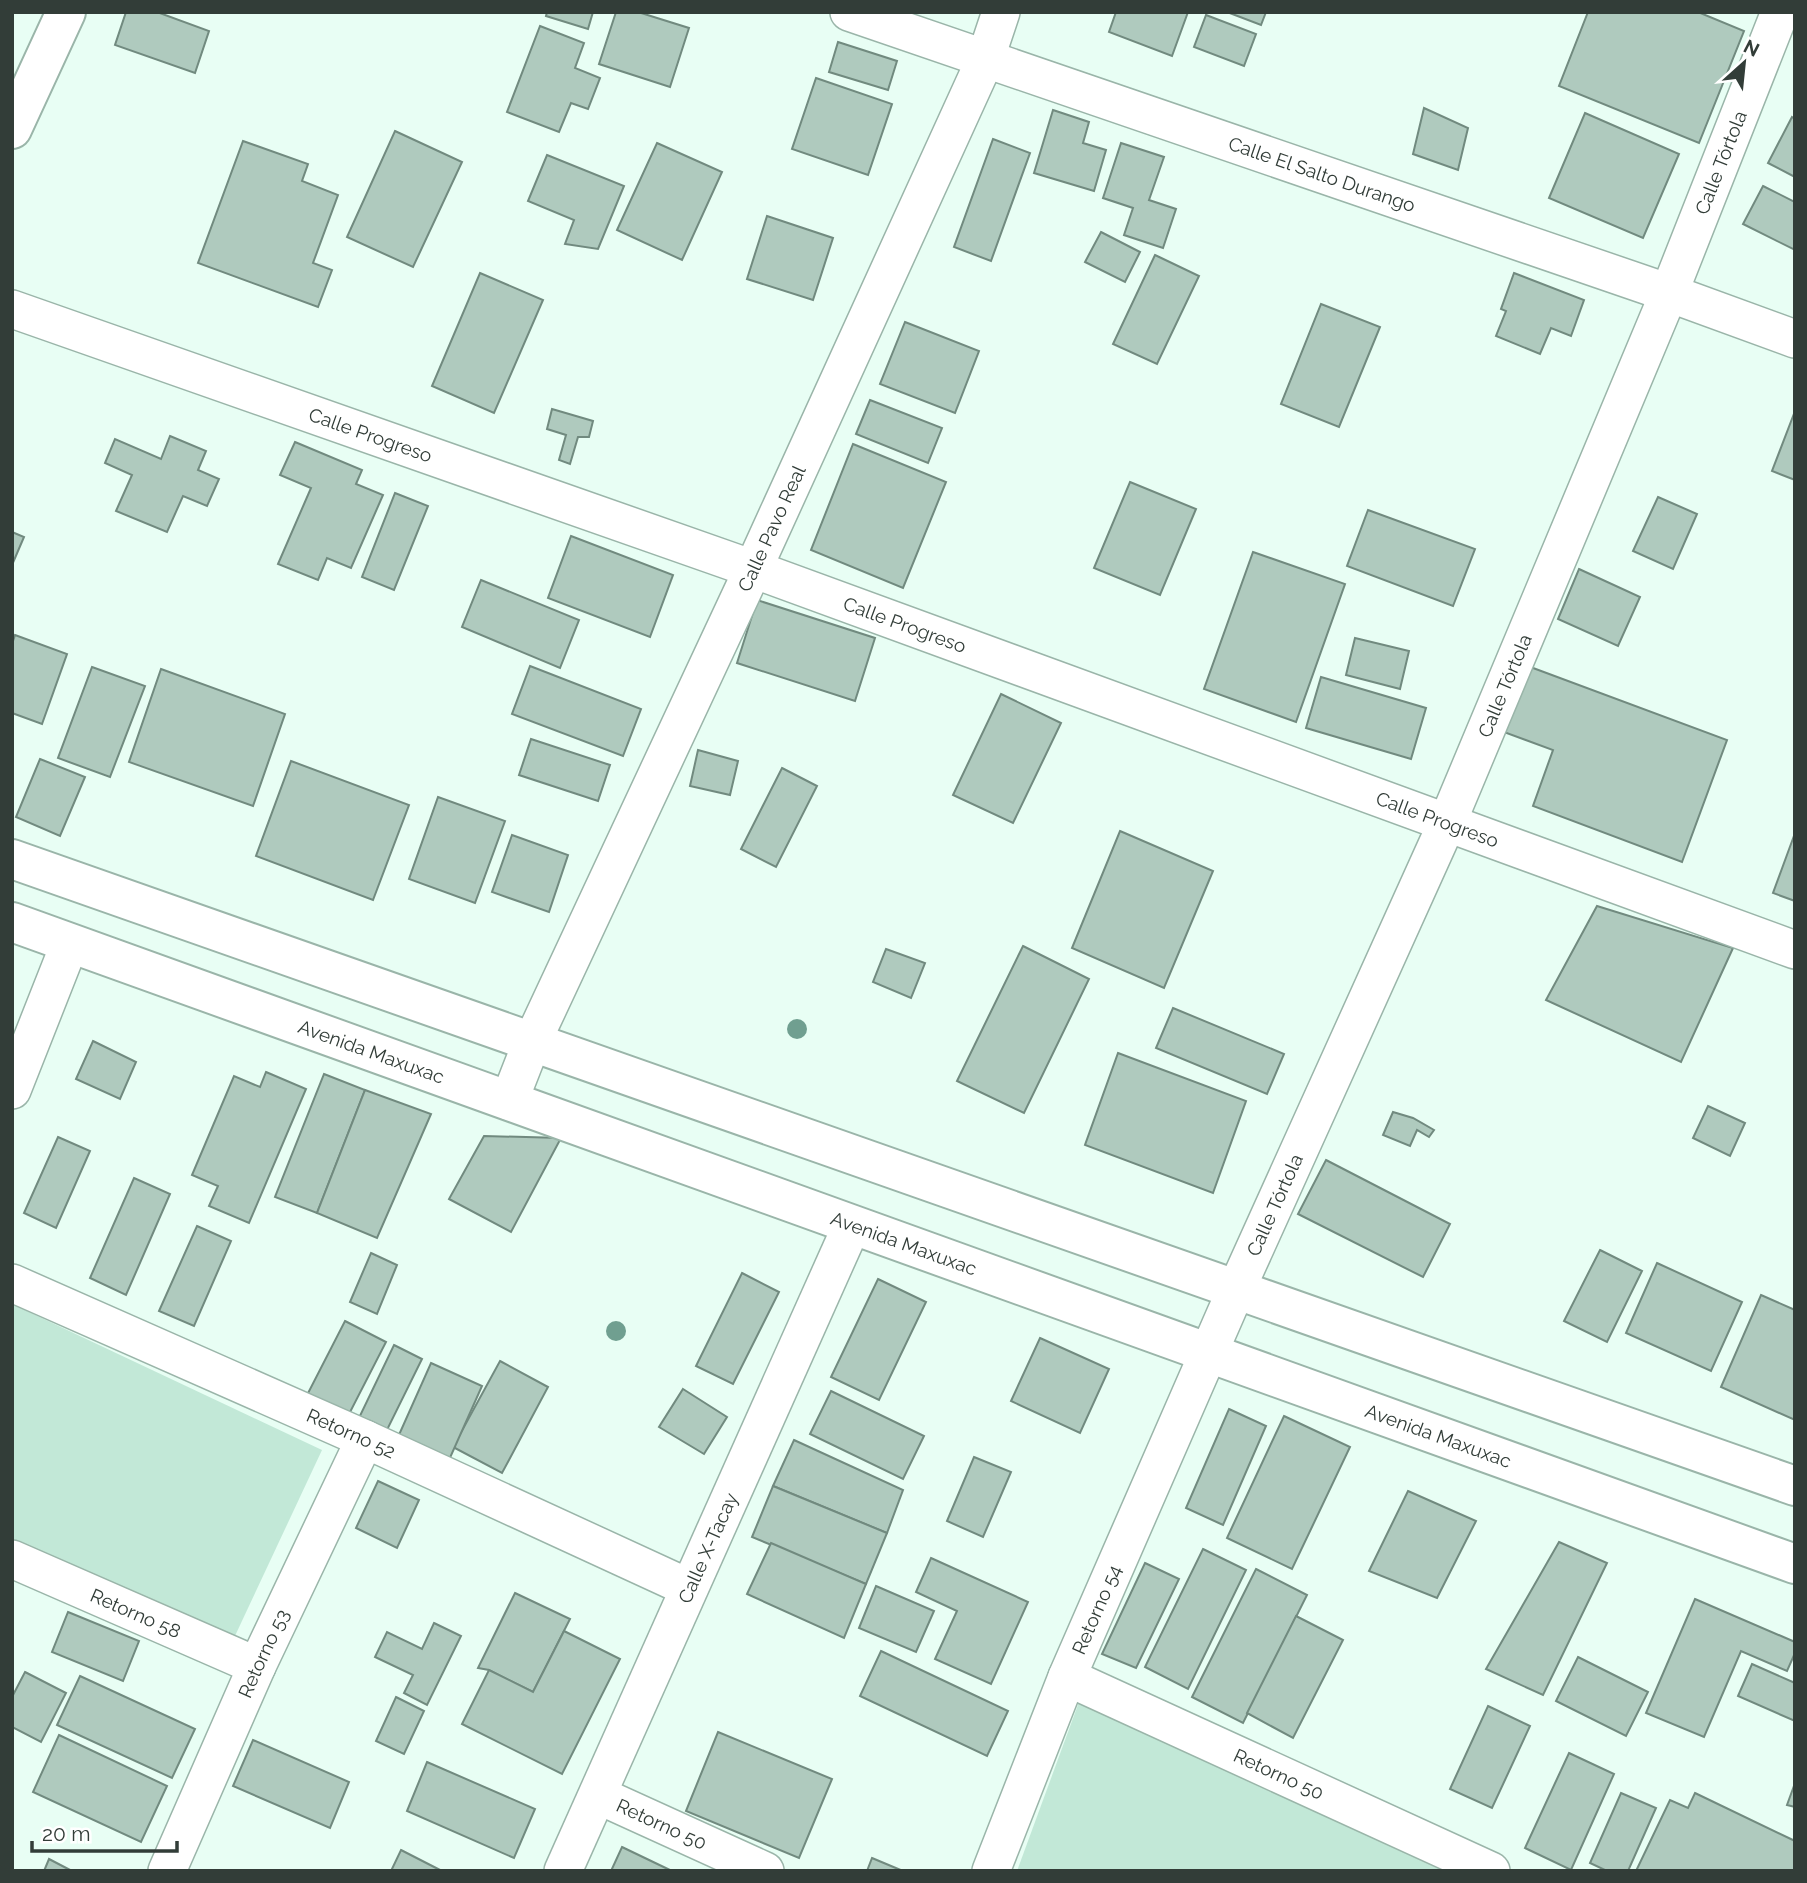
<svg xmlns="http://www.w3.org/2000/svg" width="1807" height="1883" font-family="Raleway,sans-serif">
  <rect width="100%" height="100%" fill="#e8fef4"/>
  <!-- green -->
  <g fill="#c2e8d7">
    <path d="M 12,1304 L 322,1450 L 227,1653 L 12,1552 Z"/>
    <path d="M 1079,1702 L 1444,1871 L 1017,1871 Z"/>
  </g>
  <!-- building -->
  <g fill="#afcabe" stroke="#718a7f" stroke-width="2">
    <path d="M 126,12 L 157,12 L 209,31 L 195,73 L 115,45 Z"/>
    <path d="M 547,12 L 593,12 L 588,29 L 546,16 Z"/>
    <path d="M 616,12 L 638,12 L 689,28 L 670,87 L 599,64 Z"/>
    <path d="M 1116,12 L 1188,12 L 1172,56 L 1109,32 Z"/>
    <path d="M 1227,12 L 1266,12 L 1261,25 Z"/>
    <path d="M 1588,12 L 1698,12 L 1744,31 L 1699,143 L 1559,86 Z"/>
    <path d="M 1206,15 L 1256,34 L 1244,66 L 1194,47 Z"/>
    <path d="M 540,26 L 584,43 L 575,68 L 600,78 L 588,109 L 571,103 L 559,132 L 507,112 Z"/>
    <path d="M 838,42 L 897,61 L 888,90 L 829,72 Z"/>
    <path d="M 816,78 L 892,104 L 868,175 L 792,149 Z"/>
    <path d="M 1424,108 L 1468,128 L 1458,170 L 1413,154 Z"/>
    <path d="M 1053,110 L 1089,122 L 1083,143 L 1106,150 L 1094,191 L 1034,173 Z"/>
    <path d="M 1585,113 L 1679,154 L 1643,238 L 1549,198 Z"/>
    <path d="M 1792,117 L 1795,119 L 1795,177 L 1768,163 Z"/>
    <path d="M 395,131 L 462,162 L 413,267 L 347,237 Z"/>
    <path d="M 993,139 L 1030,153 L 991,261 L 954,247 Z"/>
    <path d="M 243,141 L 308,164 L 302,181 L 338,195 L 313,263 L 332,270 L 318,307 L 198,263 Z"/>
    <path d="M 657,143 L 722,172 L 682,260 L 617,230 Z"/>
    <path d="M 1121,143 L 1164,157 L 1149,200 L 1176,209 L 1163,248 L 1124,235 L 1133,208 L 1103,198 Z"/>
    <path d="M 547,155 L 624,186 L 598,249 L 565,244 L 574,220 L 528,201 Z"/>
    <path d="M 1763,186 L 1795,202 L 1795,250 L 1743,224 Z"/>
    <path d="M 767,216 L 833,238 L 813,300 L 747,279 Z"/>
    <path d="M 1101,232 L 1140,252 L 1125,282 L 1085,262 Z"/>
    <path d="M 1155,255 L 1199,276 L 1157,364 L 1113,344 Z"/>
    <path d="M 480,273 L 543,300 L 494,413 L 432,386 Z"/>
    <path d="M 1514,273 L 1584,300 L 1571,336 L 1551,328 L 1540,354 L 1496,336 L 1506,311 L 1501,309 Z"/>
    <path d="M 1321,304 L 1380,327 L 1339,427 L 1281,404 Z"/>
    <path d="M 905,322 L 979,351 L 955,413 L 880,384 Z"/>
    <path d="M 870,400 L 942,428 L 928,463 L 856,434 Z"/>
    <path d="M 552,409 L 593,421 L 589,437 L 578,437 L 570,464 L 559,460 L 566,435 L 547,429 Z"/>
    <path d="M 1795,411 L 1795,480 L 1772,471 Z"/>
    <path d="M 170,436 L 206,451 L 198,470 L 219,479 L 207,506 L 183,496 L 167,532 L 116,511 L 132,475 L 105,463 L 115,439 L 161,459 Z"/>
    <path d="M 295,442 L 362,470 L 356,484 L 383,495 L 351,568 L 327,558 L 318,580 L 278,564 L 311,488 L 280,475 Z"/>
    <path d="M 853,444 L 946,482 L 903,588 L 811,550 Z"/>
    <path d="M 1130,482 L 1196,509 L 1160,595 L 1094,568 Z"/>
    <path d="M 395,493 L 428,506 L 394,590 L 362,577 Z"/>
    <path d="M 1658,497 L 1697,514 L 1673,569 L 1633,551 Z"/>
    <path d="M 1368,510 L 1475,549 L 1453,606 L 1347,566 Z"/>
    <path d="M 12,532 L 24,537 L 12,565 Z"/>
    <path d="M 571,536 L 673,575 L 650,637 L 548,598 Z"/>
    <path d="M 1253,552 L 1345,584 L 1296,722 L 1204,689 Z"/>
    <path d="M 1579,569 L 1640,597 L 1618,646 L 1558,619 Z"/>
    <path d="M 481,580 L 579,620 L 560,668 L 462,627 Z"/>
    <path d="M 757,600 L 875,638 L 855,701 L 737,663 Z"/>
    <path d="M 15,635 L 67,654 L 42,724 L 12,713 L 12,644 Z"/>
    <path d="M 1355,638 L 1409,651 L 1400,689 L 1346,675 Z"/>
    <path d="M 1525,665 L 1727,740 L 1682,862 L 1533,806 L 1553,750 L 1501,731 Z"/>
    <path d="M 530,666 L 641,709 L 623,756 L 512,714 Z"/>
    <path d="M 92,667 L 145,686 L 110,777 L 58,758 Z"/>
    <path d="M 161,669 L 285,714 L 253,806 L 129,762 Z"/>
    <path d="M 1321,677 L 1426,708 L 1411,759 L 1306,728 Z"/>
    <path d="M 1001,694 L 1061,723 L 1013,823 L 953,795 Z"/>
    <path d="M 531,739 L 610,765 L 598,801 L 519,775 Z"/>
    <path d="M 698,750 L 738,761 L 730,795 L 690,786 Z"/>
    <path d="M 40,759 L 85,777 L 60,836 L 16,817 Z"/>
    <path d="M 291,761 L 409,805 L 373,900 L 256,856 Z"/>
    <path d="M 782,768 L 817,786 L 776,867 L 741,849 Z"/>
    <path d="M 438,797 L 505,821 L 475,903 L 409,879 Z"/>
    <path d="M 1120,831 L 1213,871 L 1164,988 L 1072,948 Z"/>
    <path d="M 1795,833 L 1795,901 L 1773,893 Z"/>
    <path d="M 512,835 L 568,855 L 549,912 L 492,892 Z"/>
    <path d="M 1597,906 L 1733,948 L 1681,1062 L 1546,1000 Z"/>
    <path d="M 1023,946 L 1089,979 L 1024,1113 L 957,1081 Z"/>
    <path d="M 886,949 L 925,963 L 911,998 L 873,982 Z"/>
    <path d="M 1173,1008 L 1284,1054 L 1267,1094 L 1156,1048 Z"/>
    <path d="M 93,1041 L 136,1062 L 120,1099 L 76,1079 Z"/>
    <path d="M 1118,1053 L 1246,1101 L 1213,1193 L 1085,1145 Z"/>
    <path d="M 266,1072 L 306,1089 L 249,1223 L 209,1206 L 218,1186 L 192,1175 L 234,1076 L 260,1087 Z"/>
    <path d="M 324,1074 L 365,1090 L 317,1213 L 275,1197 Z"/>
    <path d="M 365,1090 L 431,1114 L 377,1238 L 317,1213 Z"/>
    <path d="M 1708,1106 L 1745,1123 L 1730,1156 L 1693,1138 Z"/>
    <path d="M 1393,1112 L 1413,1118 L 1434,1130 L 1429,1137 L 1417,1130 L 1410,1146 L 1383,1135 Z"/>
    <path d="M 484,1136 L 561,1138 L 511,1232 L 449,1199 Z"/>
    <path d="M 58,1137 L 90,1151 L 56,1228 L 24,1213 Z"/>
    <path d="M 1326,1160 L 1450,1224 L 1423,1277 L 1298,1214 Z"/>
    <path d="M 134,1178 L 170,1194 L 126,1295 L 90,1278 Z"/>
    <path d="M 197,1226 L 231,1241 L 194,1326 L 159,1311 Z"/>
    <path d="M 1600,1250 L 1642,1271 L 1607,1342 L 1564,1321 Z"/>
    <path d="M 371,1253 L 397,1265 L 377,1314 L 350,1302 Z"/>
    <path d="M 1657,1263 L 1742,1302 L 1711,1371 L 1626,1333 Z"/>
    <path d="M 742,1273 L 779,1292 L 733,1384 L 696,1366 Z"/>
    <path d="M 878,1279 L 926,1302 L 879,1400 L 831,1377 Z"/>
    <path d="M 1761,1295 L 1795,1310 L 1795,1420 L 1721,1387 Z"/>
    <path d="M 345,1321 L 386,1342 L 346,1420 L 305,1399 Z"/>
    <path d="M 1040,1338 L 1109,1369 L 1080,1433 L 1011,1401 Z"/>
    <path d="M 394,1345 L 422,1359 L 384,1436 L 357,1422 Z"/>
    <path d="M 500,1361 L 548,1387 L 502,1473 L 453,1447 Z"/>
    <path d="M 431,1363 L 482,1386 L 445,1469 L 394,1446 Z"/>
    <path d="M 683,1389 L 727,1417 L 704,1454 L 659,1427 Z"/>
    <path d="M 831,1391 L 924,1436 L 903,1479 L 810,1434 Z"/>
    <path d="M 1229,1409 L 1266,1426 L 1223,1525 L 1186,1508 Z"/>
    <path d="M 1284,1416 L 1350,1447 L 1292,1569 L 1227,1538 Z"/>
    <path d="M 794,1440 L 903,1490 L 887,1533 L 773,1486 Z"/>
    <path d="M 974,1457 L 1011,1472 L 983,1537 L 947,1521 Z"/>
    <path d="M 378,1481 L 419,1500 L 397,1548 L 356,1528 Z"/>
    <path d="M 773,1486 L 887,1533 L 866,1584 L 752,1537 Z"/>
    <path d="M 1408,1491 L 1476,1521 L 1437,1598 L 1369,1571 Z"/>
    <path d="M 1559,1542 L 1607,1563 L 1543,1695 L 1486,1669 Z"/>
    <path d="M 771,1543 L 866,1584 L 844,1638 L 747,1594 Z"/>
    <path d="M 1203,1549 L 1246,1570 L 1188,1689 L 1145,1667 Z"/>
    <path d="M 931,1558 L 1028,1602 L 991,1684 L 935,1659 L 957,1611 L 916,1592 Z"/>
    <path d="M 1145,1563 L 1179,1579 L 1136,1668 L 1102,1654 Z"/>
    <path d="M 1256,1569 L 1307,1595 L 1243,1723 L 1192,1697 Z"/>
    <path d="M 876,1586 L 934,1611 L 916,1652 L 859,1628 Z"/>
    <path d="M 515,1593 L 570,1619 L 533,1692 L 489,1670 L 478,1668 Z"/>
    <path d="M 1695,1599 L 1795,1642 L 1795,1653 L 1787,1671 L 1741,1651 L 1704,1737 L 1646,1713 Z"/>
    <path d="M 68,1612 L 139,1641 L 123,1681 L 52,1652 Z"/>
    <path d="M 1296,1616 L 1343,1640 L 1293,1738 L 1247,1713 Z"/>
    <path d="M 434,1623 L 461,1636 L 427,1705 L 404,1693 L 413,1675 L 375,1657 L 387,1632 L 422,1649 Z"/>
    <path d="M 564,1631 L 620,1659 L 562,1774 L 462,1724 L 489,1670 L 533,1692 Z"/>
    <path d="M 881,1651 L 1008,1711 L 987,1756 L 860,1696 Z"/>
    <path d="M 1578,1657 L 1648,1692 L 1626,1736 L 1556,1701 Z"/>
    <path d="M 1752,1664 L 1795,1683 L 1795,1721 L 1738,1696 Z"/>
    <path d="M 25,1672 L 66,1693 L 41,1742 L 12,1727 L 12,1697 Z"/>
    <path d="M 80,1676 L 195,1729 L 172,1778 L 57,1725 Z"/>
    <path d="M 396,1697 L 424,1711 L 404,1754 L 376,1741 Z"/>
    <path d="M 1488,1706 L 1530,1726 L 1492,1808 L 1450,1789 Z"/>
    <path d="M 718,1732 L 832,1779 L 799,1858 L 686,1811 Z"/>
    <path d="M 59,1735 L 167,1786 L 141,1842 L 33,1792 Z"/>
    <path d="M 253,1740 L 349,1782 L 330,1828 L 233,1786 Z"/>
    <path d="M 1569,1753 L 1614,1774 L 1571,1870 L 1525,1848 Z"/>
    <path d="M 427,1762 L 535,1809 L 514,1858 L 407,1811 Z"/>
    <path d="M 1795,1783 L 1795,1807 L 1787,1805 Z"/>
    <path d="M 1621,1793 L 1656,1808 L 1628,1871 L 1607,1871 L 1590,1863 Z"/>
    <path d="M 1695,1793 L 1795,1841 L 1795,1871 L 1636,1871 L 1670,1800 L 1688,1808 Z"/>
    <path d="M 622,1847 L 672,1871 L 611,1871 Z"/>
    <path d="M 401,1850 L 442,1871 L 391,1871 Z"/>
    <path d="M 872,1858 L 903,1871 L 867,1871 Z"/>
    <path d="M 49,1859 L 72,1871 L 44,1871 Z"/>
  </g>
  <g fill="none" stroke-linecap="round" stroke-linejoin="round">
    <defs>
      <g id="minor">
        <path id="s1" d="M 849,12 L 1669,293 L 1795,339"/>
        <path id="s2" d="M 12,309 L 753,569 L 1795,950"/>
        <path d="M 12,1090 L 70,943"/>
        <path id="s3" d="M 509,1101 L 532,1042 L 753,569 L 985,60 L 1001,12"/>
        <path id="s4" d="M 12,1283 L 365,1439 L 689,1588"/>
        <path id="s5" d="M 12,1559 L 257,1666"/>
        <path id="s6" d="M 1067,1677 L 1491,1871"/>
        <path id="s7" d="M 598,1795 L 765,1871"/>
        <path id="s8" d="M 167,1871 L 257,1666 L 365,1439"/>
        <path id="s9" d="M 563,1871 L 852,1225"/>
        <path id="s10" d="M 991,1871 L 1067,1677 L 1236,1290 L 1447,823 L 1669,293 L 1780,12"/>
      </g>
      <g id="tertiary">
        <path d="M 12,129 L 66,12"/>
        <path d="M 12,859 L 1795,1486"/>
        <path id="s11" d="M 12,922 L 1795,1564"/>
      </g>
    </defs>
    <!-- minor casing -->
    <use href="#minor" stroke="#9ab5a9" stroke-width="40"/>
    <!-- tertiary casing -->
    <use href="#tertiary" stroke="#9ab5a9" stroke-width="42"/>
    <!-- minor -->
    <use href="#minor" stroke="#fff" stroke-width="37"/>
    <!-- tertiary -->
    <use href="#tertiary" stroke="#fff" stroke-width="38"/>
  </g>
  <!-- trees -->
  <g fill="#709f90">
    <circle cx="797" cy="1029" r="10"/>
    <circle cx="616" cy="1331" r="10"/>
  </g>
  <g text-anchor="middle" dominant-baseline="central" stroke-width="6" stroke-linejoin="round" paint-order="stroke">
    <!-- street labels -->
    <g font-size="19" fill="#323d38" stroke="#fff">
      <text stroke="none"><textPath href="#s10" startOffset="1858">Calle Tórtola</textPath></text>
      <text stroke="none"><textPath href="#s1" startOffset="500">Calle El Salto Durango</textPath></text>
      <text stroke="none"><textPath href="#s2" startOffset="380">Calle Progreso</textPath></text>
      <text stroke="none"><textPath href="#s3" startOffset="630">Calle Pavo Real</textPath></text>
      <text stroke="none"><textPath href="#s2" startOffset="947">Calle Progreso</textPath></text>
      <text stroke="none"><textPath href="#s10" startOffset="1292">Calle Tórtola</textPath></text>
      <text stroke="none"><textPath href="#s2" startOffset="1514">Calle Progreso</textPath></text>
      <text stroke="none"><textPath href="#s11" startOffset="382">Avenida Maxuxac</textPath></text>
      <text stroke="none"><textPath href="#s10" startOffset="724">Calle Tórtola</textPath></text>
      <text stroke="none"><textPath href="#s11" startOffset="948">Avenida Maxuxac</textPath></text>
      <text stroke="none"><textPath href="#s4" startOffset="371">Retorno 52</textPath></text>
      <text stroke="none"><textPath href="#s11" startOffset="1516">Avenida Maxuxac</textPath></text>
      <text stroke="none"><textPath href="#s9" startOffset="354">Calle X-Tacay</textPath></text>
      <text stroke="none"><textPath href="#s10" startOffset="282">Retorno 54</textPath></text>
      <text stroke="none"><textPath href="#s5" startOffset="135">Retorno 58</textPath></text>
      <text stroke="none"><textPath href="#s8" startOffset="238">Retorno 53</textPath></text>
      <text stroke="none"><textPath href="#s6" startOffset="233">Retorno 50</textPath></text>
      <text stroke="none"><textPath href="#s7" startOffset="70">Retorno 50</textPath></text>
    </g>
  </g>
  <!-- border -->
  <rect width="1807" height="1883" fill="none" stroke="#323d38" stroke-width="28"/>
  <!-- north arrow -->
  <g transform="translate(1744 63) rotate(27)" stroke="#ffffff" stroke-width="5" paint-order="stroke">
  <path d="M0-5L12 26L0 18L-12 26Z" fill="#323d38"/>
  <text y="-10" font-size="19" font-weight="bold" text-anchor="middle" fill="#323d38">N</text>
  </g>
  <!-- scale -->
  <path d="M32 1841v10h145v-10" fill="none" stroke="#323d38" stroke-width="3.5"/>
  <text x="42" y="1841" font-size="21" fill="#323d38" stroke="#ffffff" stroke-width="5" paint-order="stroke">20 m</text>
</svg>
